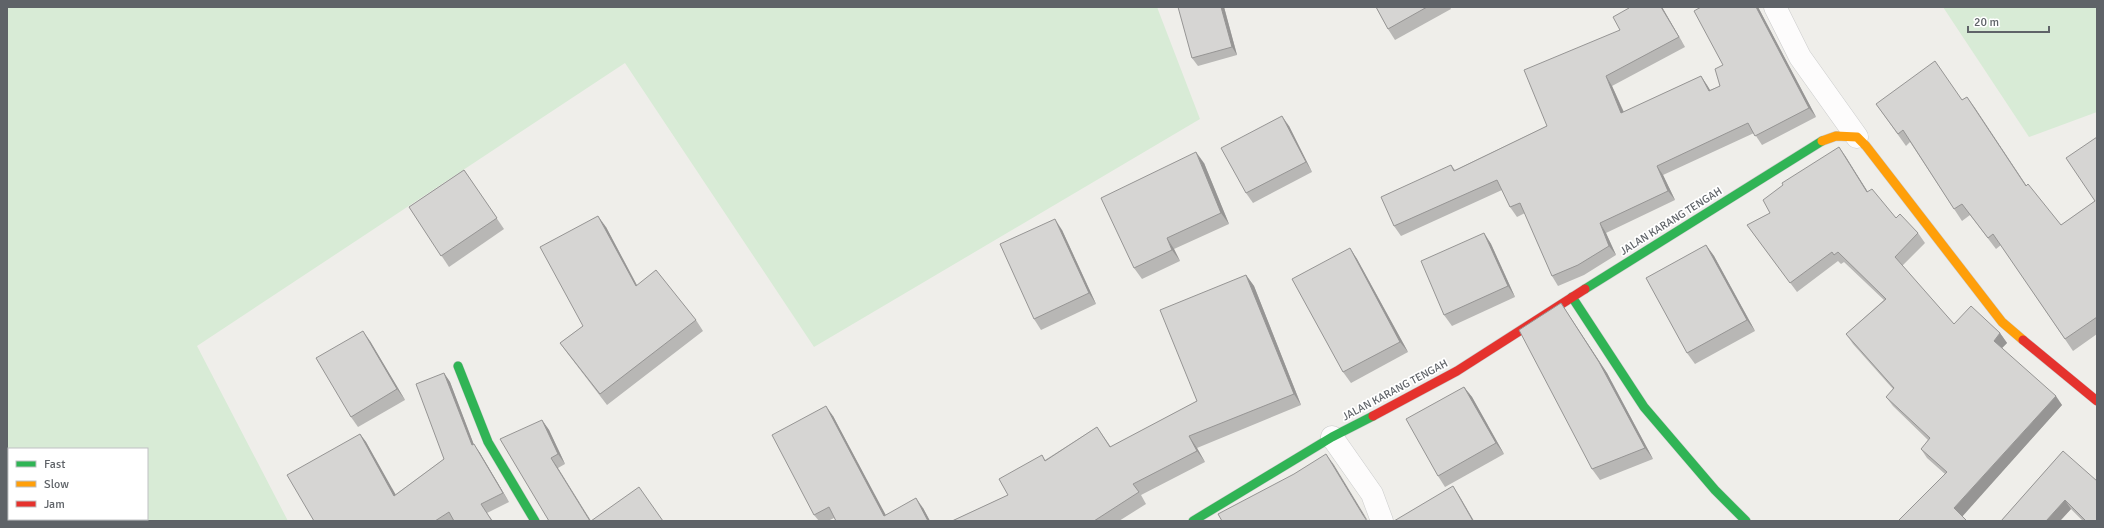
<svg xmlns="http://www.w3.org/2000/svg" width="2104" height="528" font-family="Signika,sans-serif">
  <rect width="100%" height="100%" fill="#efeeea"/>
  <!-- green -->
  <g fill="#d8ebd6" fill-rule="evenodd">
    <path d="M 7,7 L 1157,7 L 1200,119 L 814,347 L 625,63 L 197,346 L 288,521 L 7,521 ZM 9,449 L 147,449 L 147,519 L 9,519 Z"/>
    <path d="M 1943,7 L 2097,7 L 2097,112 L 2029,137 Z"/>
  </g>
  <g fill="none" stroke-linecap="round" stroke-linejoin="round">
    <defs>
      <g id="street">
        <path d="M 1775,7 L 1800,57 L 1857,137"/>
        <path d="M 1332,437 L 1372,494 L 1382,521"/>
      </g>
      <g id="fast">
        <path d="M 1585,289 L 1822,141"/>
        <path d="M 1572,297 L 1644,407 L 1715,490 L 1746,521"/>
        <path d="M 458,366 L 488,442 L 535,521"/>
        <path d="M 1193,521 L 1332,437 L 1373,416"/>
      </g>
      <path id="slow" d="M 1822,141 L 1836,136 L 1857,137 L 1866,146 L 2002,322 L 2023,340"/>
      <g id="jam">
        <path d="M 2023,340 L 2097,401"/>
        <path d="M 1373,416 L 1457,371 L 1585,289"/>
      </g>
    </defs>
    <!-- street casing -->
    <use href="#street" stroke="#cbcccc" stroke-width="23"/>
    <!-- fast casing -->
    <use href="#fast" stroke="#cacacb" stroke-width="10"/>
    <!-- slow casing -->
    <use href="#slow" stroke="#cacacb" stroke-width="10"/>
    <!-- jam casing -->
    <use href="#jam" stroke="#cacacb" stroke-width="10"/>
    <!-- street -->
    <use href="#street" stroke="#fdfcfc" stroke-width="22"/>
    <!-- fast -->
    <use href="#fast" stroke="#30b455" stroke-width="9"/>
    <!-- slow -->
    <use href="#slow" stroke="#ff9f0a" stroke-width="9"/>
    <!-- jam -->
    <use href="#jam" stroke="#e5322d" stroke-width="9"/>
  </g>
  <!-- wall -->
  <g fill="#b8b7b5">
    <path d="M 1224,7 L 1237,55 L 1198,66 L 1192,58 Z"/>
    <path d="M 1376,7 L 1450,7 L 1451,9 L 1395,40 L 1388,29 Z"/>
    <path d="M 1662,7 L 1685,47 L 1612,86 L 1624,112 L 1701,76 L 1710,90 L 1720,86 L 1723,65 L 1758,7 L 1816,117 L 1762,145 L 1754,133 L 1663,175 L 1675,200 L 1606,233 L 1616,255 L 1584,275 L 1558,286 L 1552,276 L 1525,213 L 1517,217 L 1510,207 L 1502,190 L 1401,236 L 1394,226 L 1451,165 L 1455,170 L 1547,126 L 1620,30 Z"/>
    <path d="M 1967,97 L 2026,186 L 2061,225 L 2095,201 L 2097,137 L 2097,334 L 2073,351 L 2001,245 L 1996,249 L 1970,215 L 1962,221 L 1910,142 L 1906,146 L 1876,104 L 1962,100 Z"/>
    <path d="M 1289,126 L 1312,172 L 1253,203 L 1246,193 Z"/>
    <path d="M 1839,147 L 1868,192 L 1896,218 L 1918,233 L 1925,243 L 1902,266 L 1954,324 L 2000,333 L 2007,343 L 2002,348 L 2062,405 L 1962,516 L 1898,521 L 1945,474 L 1927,458 L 1921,449 L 1928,440 L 1893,406 L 1886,397 L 1893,389 L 1853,344 L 1846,334 L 1884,300 L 1844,262 L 1841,264 L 1838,261 L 1797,292 L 1747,225 L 1770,213 Z"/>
    <path d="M 1204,163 L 1229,224 L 1174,249 L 1180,261 L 1142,279 L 1134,268 Z"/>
    <path d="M 464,170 L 504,229 L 449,267 L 409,207 Z"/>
    <path d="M 606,227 L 637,285 L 696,320 L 703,331 L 607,405 L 568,354 L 560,343 L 583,326 Z"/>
    <path d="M 1062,230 L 1096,304 L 1041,330 L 1034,319 Z"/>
    <path d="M 1484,233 L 1491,244 L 1515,297 L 1452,326 L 1444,315 Z"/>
    <path d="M 1706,245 L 1714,256 L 1755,331 L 1695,364 L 1687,353 Z"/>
    <path d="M 1350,248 L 1357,259 L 1408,352 L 1351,383 L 1343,372 Z"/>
    <path d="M 1246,275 L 1254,286 L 1301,405 L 1197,448 L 1205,462 L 1141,495 L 1146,504 L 1119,521 L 952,521 L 1008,495 L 1042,455 L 1045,460 L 1097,427 L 1111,447 L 1197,401 Z"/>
    <path d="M 1568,314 L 1607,373 L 1653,459 L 1600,480 L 1592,469 Z"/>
    <path d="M 370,341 L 405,400 L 358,427 L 351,417 Z"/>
    <path d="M 444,373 L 450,382 L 474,445 L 480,453 L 509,502 L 487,513 L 493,521 L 314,521 L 360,434 L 366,442 L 395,495 L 444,459 Z"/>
    <path d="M 1464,387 L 1472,397 L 1504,454 L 1445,487 L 1438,476 Z"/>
    <path d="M 833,416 L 885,515 L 923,508 L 930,521 L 836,521 L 834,518 L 828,521 L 819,521 L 814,515 Z"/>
    <path d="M 542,420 L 549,430 L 565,464 L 558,468 L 549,521 Z"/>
    <path d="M 2063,451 L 2097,521 L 2083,521 L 2071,509 L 2060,521 L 2001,521 Z"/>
  </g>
  <!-- shaded-wall -->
  <g fill="#969594">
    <path d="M 1221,7 L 1224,7 L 1237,55 L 1232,47 Z"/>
    <path d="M 1661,7 L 1662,7 L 1685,47 Z"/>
    <path d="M 1756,7 L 1758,7 L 1816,117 L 1809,108 Z"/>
    <path d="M 1606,76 L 1612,86 L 1628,122 L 1621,113 Z"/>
    <path d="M 1701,76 L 1707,85 L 1716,100 L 1709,91 Z"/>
    <path d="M 1967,97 L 1975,108 L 2034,197 L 2026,186 Z"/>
    <path d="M 1282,116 L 1289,126 L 1312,172 L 1306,162 Z"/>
    <path d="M 1839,147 L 1846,157 L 1874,202 L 1867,192 Z"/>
    <path d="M 1196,152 L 1204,163 L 1229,224 L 1221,213 Z"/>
    <path d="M 1657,166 L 1663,175 L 1675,200 L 1668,191 Z"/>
    <path d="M 598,216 L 606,227 L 643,297 L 636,286 Z"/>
    <path d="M 1055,219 L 1062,230 L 1096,304 L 1089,293 Z"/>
    <path d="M 1600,223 L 1606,233 L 1616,255 L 1609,246 Z"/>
    <path d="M 1484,233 L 1491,244 L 1515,297 L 1508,286 Z"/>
    <path d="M 1167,238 L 1174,249 L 1180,261 L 1172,250 Z"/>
    <path d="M 1706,245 L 1714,256 L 1755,331 L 1747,320 Z"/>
    <path d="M 1350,248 L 1357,259 L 1408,352 L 1400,342 Z"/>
    <path d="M 1246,275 L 1254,286 L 1301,405 L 1294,394 Z"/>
    <path d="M 1561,303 L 1607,373 L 1653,459 L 1645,448 Z"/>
    <path d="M 363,331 L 370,341 L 405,400 L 397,389 Z"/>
    <path d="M 2000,333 L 2007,343 L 2000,350 L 1994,341 Z"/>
    <path d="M 444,373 L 450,382 L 474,445 L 480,453 L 509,502 L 472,445 Z"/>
    <path d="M 1464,387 L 1472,397 L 1504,454 L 1496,443 Z"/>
    <path d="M 2056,396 L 2062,405 L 1961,518 L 1954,508 Z"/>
    <path d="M 826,406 L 833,416 L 889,521 L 884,516 Z"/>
    <path d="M 542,420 L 549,430 L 565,464 L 558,454 Z"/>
    <path d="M 360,434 L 366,442 L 401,504 L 394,496 Z"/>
    <path d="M 1189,436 L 1197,448 L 1205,462 L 1197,451 Z"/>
    <path d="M 1326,454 L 1334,465 L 1368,521 L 1363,515 Z"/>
    <path d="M 551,458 L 558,468 L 591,521 L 590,521 Z"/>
    <path d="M 1453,486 L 1460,497 L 1474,521 L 1473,521 Z"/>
    <path d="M 916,498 L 923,508 L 930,521 L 928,521 Z"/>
    <path d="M 2065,500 L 2071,509 L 2060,521 L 2046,521 Z"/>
  </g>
  <!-- building -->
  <g fill="#d6d5d3" stroke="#969594">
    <path d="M 1178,7 L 1221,7 L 1232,47 L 1192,58 Z"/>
    <path d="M 1376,7 L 1427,7 L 1388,29 Z"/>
    <path d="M 1629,7 L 1661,7 L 1679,37 L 1606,76 L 1621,113 L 1701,76 L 1709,91 L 1720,86 L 1715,69 L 1723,65 L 1694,11 L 1701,7 L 1756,7 L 1809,108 L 1755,136 L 1748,123 L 1657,166 L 1668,191 L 1600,223 L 1609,246 L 1578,265 L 1552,276 L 1520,203 L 1510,207 L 1497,180 L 1394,226 L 1381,197 L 1451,165 L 1454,171 L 1547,126 L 1524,70 L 1620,30 L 1613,17 L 1629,8 Z"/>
    <path d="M 1935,61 L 1962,100 L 1967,97 L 2026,186 L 2028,184 L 2061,225 L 2095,201 L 2066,158 L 2097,137 L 2097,317 L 2065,339 L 1993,234 L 1988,238 L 1962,204 L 1954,209 L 1903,130 L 1898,134 L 1876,104 Z"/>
    <path d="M 1282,116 L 1306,162 L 1246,193 L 1221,148 Z"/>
    <path d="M 1839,147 L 1867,192 L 1872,189 L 1896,218 L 1900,214 L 1918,233 L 1895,257 L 1954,324 L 1971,306 L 2000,333 L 1994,341 L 2056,396 L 1954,508 L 1967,521 L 1898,521 L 1947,472 L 1921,449 L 1930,438 L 1886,397 L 1894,388 L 1846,334 L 1886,299 L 1838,252 L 1834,255 L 1832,252 L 1790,283 L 1747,225 L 1770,213 L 1763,200 L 1783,185 L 1782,183 Z"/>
    <path d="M 1196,152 L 1221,213 L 1167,238 L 1172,250 L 1134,268 L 1101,198 Z"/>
    <path d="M 464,170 L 497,218 L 441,256 L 409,207 Z"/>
    <path d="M 598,216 L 636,286 L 656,270 L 696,320 L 600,394 L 560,343 L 583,326 L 540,247 Z"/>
    <path d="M 1055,219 L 1089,293 L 1034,319 L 1000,244 Z"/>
    <path d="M 1484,233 L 1508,286 L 1444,315 L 1421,261 Z"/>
    <path d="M 1706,245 L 1747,320 L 1687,353 L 1646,278 Z"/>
    <path d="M 1350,248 L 1400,342 L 1343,372 L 1292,279 Z"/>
    <path d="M 1246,275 L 1294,394 L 1189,436 L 1197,451 L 1133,484 L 1139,492 L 1094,521 L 952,521 L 1008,495 L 999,479 L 1042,455 L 1045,461 L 1097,427 L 1110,447 L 1197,401 L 1160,310 Z"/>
    <path d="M 1561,303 L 1599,362 L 1645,448 L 1592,469 L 1519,330 Z"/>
    <path d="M 363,331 L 397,389 L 351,417 L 316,358 Z"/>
    <path d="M 444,373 L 472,445 L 474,444 L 503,493 L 481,504 L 492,521 L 454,521 L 449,512 L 435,521 L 314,521 L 287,475 L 360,434 L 394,496 L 444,459 L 416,384 Z"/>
    <path d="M 1464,387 L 1496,443 L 1438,476 L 1406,419 Z"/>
    <path d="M 826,406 L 884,516 L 916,498 L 928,521 L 836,521 L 829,507 L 814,515 L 772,435 Z"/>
    <path d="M 542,420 L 558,454 L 551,458 L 590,521 L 549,521 L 500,439 Z"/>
    <path d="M 2063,451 L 2097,481 L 2097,521 L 2086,521 L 2065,500 L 2046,521 L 2001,521 Z"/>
    <path d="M 1326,454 L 1363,515 L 1367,521 L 1222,521 L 1218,514 L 1294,474 Z"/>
    <path d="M 1453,486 L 1473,521 L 1394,521 Z"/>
    <path d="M 639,487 L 663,521 L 591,521 Z"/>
  </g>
  <g text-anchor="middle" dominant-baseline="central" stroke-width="3.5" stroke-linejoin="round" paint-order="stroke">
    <!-- street labels -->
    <g font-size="11" fill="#5f6368" stroke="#fff">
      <text transform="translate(1671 221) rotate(-32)">JALAN KARANG TENGAH</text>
      <text transform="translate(1395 390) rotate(-28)">JALAN KARANG TENGAH</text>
    </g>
  </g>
  <!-- border -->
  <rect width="2104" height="528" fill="none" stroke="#5f6368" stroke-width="16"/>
  <!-- legend -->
  <rect x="8" y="448" width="140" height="72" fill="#ffffff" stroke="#bfc1c3"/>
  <rect x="16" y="461" width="20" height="6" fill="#30b455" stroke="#bfc1c3"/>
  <text x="44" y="468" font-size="12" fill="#5f6368">Fast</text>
  <rect x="16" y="481" width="20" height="6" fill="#ff9f0a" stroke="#bfc1c3"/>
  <text x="44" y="488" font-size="12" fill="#5f6368">Slow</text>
  <rect x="16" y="501" width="20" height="6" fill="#e5322d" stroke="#bfc1c3"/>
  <text x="44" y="508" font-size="12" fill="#5f6368">Jam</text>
  <!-- scale -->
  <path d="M1968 26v6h81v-6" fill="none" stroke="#5f6368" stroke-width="2"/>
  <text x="1974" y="26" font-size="12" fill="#5f6368" stroke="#ffffff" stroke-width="3" paint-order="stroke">20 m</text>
</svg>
